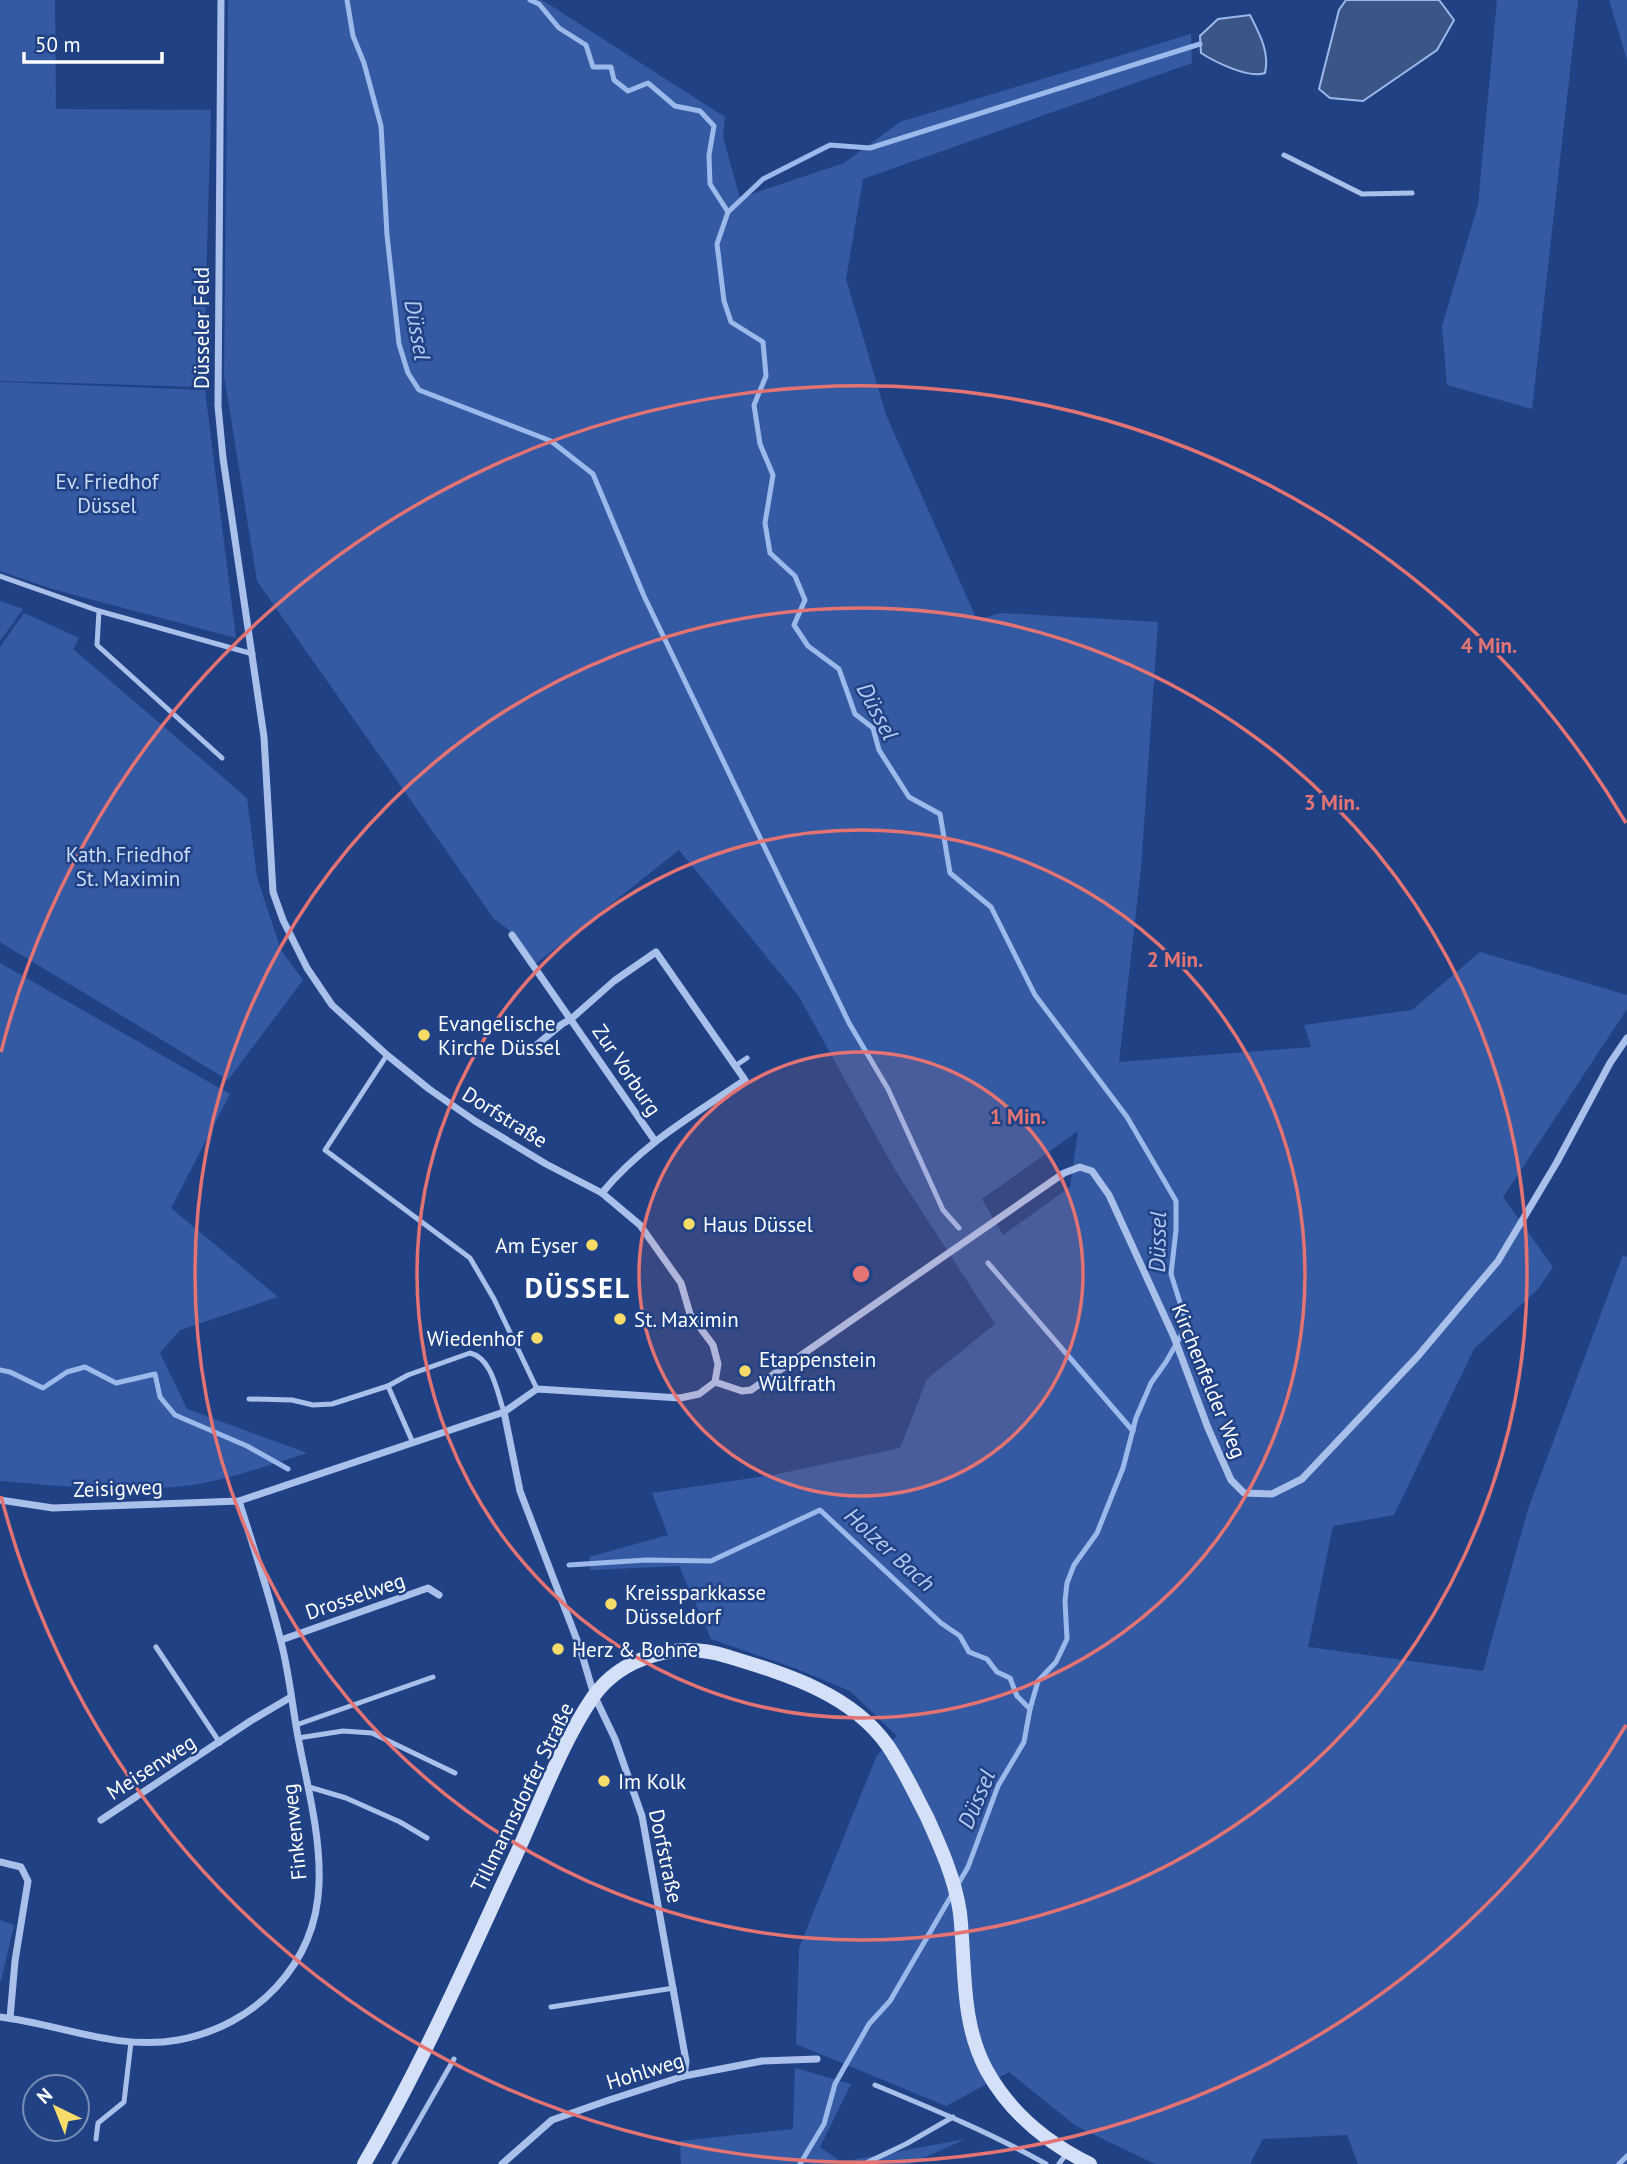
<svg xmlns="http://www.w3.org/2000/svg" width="1627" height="2164" font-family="'PT Sans',sans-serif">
  <rect width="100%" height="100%" fill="#204285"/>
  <!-- green -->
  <g fill="#345aa3" fill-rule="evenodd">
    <path d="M 0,0 L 55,0 L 56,109 L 211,110 L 203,387 L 0,381 Z"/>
    <path d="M 228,0 L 542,0 L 725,117 L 723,137 L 740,198 L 844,163 L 900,122 L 1191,34 L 1192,63 L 863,179 L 846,279 L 886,415 L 977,620 L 1001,613 L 1158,622 L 1141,868 L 1119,1062 L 1311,1047 L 1304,1025 L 1412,1010 L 1480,952 L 1627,995 L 1627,1009 L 1503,1197 L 1553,1267 L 1538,1289 L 1474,1349 L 1394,1515 L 1333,1526 L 1308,1647 L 1483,1671 L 1528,1509 L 1623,1255 L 1627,1257 L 1627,2164 L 1358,2164 L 1347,2135 L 1263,2139 L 1250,2164 L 1155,2164 L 1076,2126 L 1009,2072 L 946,2106 L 796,2044 L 799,1948 L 877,1755 L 897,1736 L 850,1691 L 797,1669 L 711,1639 L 679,1566 L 590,1570 L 589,1557 L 668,1535 L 652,1493 L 773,1475 L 900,1448 L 927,1379 L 995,1324 L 895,1170 L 798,995 L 679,850 L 533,966 L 509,930 L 494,919 L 257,581 L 224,375 ZM 1078,1131 L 1070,1187 L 1003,1235 L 982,1199 Z"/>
    <path d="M 1497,0 L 1578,0 L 1532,409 L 1447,385 L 1442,326 L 1478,205 Z"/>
    <path d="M 1609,0 L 1627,0 L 1627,60 Z"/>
    <path d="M 0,382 L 205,390 L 236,638 L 52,589 L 0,571 Z"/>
    <path d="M 0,601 L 23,609 L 0,641 Z"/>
    <path d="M 24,613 L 79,638 L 73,649 L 247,798 L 257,877 L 281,950 L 303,980 L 228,1080 L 0,942 L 0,647 Z"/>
    <path d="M 0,963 L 230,1094 L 171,1208 L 278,1297 L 180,1330 L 160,1353 L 187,1409 L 307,1453 C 273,1464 238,1476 204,1483 C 141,1495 63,1486 0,1481 Z"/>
    <path d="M 0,1920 L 14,1925 L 1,1981 L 0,1981 Z"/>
    <path d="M 795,2068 L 851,2084 L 820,2147 L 841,2162 L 966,2139 L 910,2164 L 681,2164 L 680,2141 L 793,2129 Z"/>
  </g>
  <!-- water -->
  <g fill="#3c5587" stroke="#9cb9eb" stroke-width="2">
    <path d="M 1346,0 L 1439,0 L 1454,20 L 1437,50 L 1363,101 L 1330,98 L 1319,89 L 1339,10 Z"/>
    <path d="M 1250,15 C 1259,33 1270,52 1265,73 C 1249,79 1215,62 1201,53 L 1200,36 L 1218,19 Z"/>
  </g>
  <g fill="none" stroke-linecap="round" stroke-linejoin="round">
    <!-- stream -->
    <g stroke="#9cb9eb" stroke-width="5">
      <path d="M 347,0 L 353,36 L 364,63 L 381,126 L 387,235 L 399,344 L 408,373 L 419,390 L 551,441 L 593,474 L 644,596 L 849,1023 L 888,1089 L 943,1210 L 959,1228"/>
      <path d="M 530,0 L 539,4 L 559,28 L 586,45 L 593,67 L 611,67 L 614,80 L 628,91 L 648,83 L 675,106 L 700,111 L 714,126 L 709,155 L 710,184 L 728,212 L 717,244 L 724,301 L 731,322 L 763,342 L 766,376 L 754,405 L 760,444 L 773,475 L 765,523 L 770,553 L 795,576 L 805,600 L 794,625 L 808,646 L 839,669 L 855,714 L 873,728 L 879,750 L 909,797 L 940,814 L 950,873 L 991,907 L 1035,995 L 1127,1117 L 1176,1201 L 1176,1230 L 1171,1274 L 1187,1325 L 1166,1362 L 1151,1383 L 1136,1418 L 1123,1468 L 1097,1533 L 1074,1565 L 1067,1583 L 1065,1601 L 1067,1639 L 1056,1662 L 1038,1681 L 1030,1709 L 1024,1742 L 998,1786 L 968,1867 L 890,2001 L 869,2024 L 835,2084 L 824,2124 L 800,2164"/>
      <path d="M 728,212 L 763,179 L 830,145 L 870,148 L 1200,44"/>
      <path d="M 988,1263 L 1133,1431"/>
      <path d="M 0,1370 L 10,1372 L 43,1388 L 67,1372 L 85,1367 L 116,1383 L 155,1374 L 160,1397 L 175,1415 L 247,1446 L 288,1469"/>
      <path d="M 569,1565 L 646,1560 L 711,1561 L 820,1510 L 941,1623 L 960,1636 L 969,1652 L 987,1659 L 997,1672 L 1010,1678 L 1017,1696 L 1030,1709"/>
      <path d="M 1619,2164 L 1627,2156"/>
    </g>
    <!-- service -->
    <g stroke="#a9c0ea" stroke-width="5">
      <path d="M 1284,155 L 1362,194 L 1412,193"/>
      <path d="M 0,576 L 99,611 L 253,654"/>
      <path d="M 99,611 L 97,645 L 222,758"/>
      <path d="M 387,1055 L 325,1150 L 470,1258 L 494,1299 L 537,1389"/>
      <path d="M 735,1066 L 747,1058"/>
      <path d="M 388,1386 L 408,1375 L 470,1353 C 492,1358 497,1392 504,1412"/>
      <path d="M 249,1399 L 292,1400 L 313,1405 L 332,1404 L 388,1386 L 413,1443"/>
      <path d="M 156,1647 L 220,1743"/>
      <path d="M 296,1725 L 433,1677"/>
      <path d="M 298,1738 L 343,1731 L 372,1733 L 455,1773"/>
      <path d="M 309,1787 L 346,1798 L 400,1822 L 427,1838"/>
      <path d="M 551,2007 L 674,1988"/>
      <path d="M 875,2085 C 933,2109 991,2133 1046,2164"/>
      <path d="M 96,2139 L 98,2123 L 124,2102 L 131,2042"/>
      <path d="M 394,2164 L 454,2059"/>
      <path d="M 864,2164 L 906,2144 L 953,2117"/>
      <path d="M 1059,2164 L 1067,2153"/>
    </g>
    <!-- minor -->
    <g stroke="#a9c0ea" stroke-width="7">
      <path d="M 512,935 L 655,1141"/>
      <path d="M 528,1052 L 562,1024 L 571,1019 L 614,981 L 656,952 L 745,1080 C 695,1114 641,1145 602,1193"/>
      <path d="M 715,1382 L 742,1391 L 751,1390 L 1064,1173 L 1080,1167 L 1092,1171 L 1109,1195 L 1174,1337 L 1208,1428 L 1231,1480 L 1244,1493 L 1272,1494 L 1302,1479 L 1418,1356 L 1498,1261 L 1557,1162 L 1610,1063 L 1627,1038"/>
      <path d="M 504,1412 L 520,1491 L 580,1648 L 594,1695 L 615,1739 L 642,1816 L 686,2061 L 684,2076"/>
      <path d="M 0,1500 L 53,1508 L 239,1501 L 504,1412 L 537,1389 L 680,1398 L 699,1394 L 715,1382 L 718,1364 L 713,1345 L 690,1314 L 681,1283 L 640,1225 L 602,1193 L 546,1164 L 475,1121 L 429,1089 L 387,1055 L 332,1005 L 307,968 L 283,920 L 273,892 L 264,737 L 223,458 L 218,406 L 221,0"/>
      <path d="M 281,1640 L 428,1588 L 439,1595"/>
      <path d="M 101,1820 L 252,1720 L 291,1697"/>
      <path d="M 0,1862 L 21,1867 L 28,1881 L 15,1961 L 10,2018"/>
      <path d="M 0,2017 C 59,2024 117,2051 178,2040 C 255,2026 316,1965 319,1884 C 321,1835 307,1785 298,1737 C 292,1705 289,1670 280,1638 C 269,1592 253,1546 239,1501"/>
      <path d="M 502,2164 L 552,2120 L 609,2100 L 684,2076 L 762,2061 L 817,2059"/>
    </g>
    <!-- secondary -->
    <path stroke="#d4e0f8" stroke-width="14" d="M 364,2164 C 422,2065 468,1959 516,1855 C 539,1805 562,1742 593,1697 C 622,1656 679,1641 726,1656 C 785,1674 851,1693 888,1746 C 903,1768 915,1794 927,1817 C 941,1848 955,1879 960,1913 C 966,1967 960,2022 987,2071 C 1011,2114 1047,2143 1090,2164"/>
  </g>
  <!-- distance rings -->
  <circle cx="861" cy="1274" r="222" fill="#e47373" fill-opacity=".12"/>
  <g fill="none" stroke="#e47373" stroke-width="3.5">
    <circle cx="861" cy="1274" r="222"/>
    <circle cx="861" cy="1274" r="444"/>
    <circle cx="861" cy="1274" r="666"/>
    <path d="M1626 1725A888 888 0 0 1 1 1496M1 1052A888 888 0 0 1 1626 823"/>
  </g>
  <!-- markers -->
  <g fill="#f7dc69" stroke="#204285" stroke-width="2.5">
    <circle cx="424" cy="1035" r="7"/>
    <circle cx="689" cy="1224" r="7"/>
    <circle cx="592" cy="1245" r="7"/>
    <circle cx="620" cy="1319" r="7"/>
    <circle cx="537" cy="1338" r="7"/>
    <circle cx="745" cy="1371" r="7"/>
    <circle cx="611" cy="1604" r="7"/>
    <circle cx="558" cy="1649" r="7"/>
    <circle cx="604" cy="1781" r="7"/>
  </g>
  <g text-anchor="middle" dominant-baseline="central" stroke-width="5" stroke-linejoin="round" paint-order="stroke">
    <!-- street labels -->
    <g font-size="21" fill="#fff" stroke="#204285">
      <text transform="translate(201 328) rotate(-90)">Düsseler Feld</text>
      <text transform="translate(627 1070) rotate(56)">Zur Vorburg</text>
      <text transform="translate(505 1117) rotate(32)">Dorfstraße</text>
      <text transform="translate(1209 1381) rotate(68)">Kirchenfelder Weg</text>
      <text transform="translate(118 1488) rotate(-2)">Zeisigweg</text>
      <text transform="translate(355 1596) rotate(-19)">Drosselweg</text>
      <text transform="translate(151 1767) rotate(-33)">Meisenweg</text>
      <text transform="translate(522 1797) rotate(-64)">Tillmannsdorfer Straße</text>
      <text transform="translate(294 1832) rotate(-96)">Finkenweg</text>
      <text transform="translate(666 1856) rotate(78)">Dorfstraße</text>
      <text transform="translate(645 2071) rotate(-17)">Hohlweg</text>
    </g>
    <!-- park labels -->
    <g font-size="21" fill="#cddcf7" stroke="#204285">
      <text x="107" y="481">Ev. Friedhof<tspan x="107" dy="24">Düssel</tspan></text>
      <text x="128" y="854">Kath. Friedhof<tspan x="128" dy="24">St. Maximin</tspan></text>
    </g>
    <!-- poi labels -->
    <g font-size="21" fill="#fff" stroke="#204285" text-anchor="start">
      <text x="438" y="1023">Evangelische<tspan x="438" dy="24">Kirche Düssel</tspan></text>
      <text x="703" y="1224">Haus Düssel</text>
      <text x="578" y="1245" text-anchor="end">Am Eyser</text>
      <text x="634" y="1319">St. Maximin</text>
      <text x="523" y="1338" text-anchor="end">Wiedenhof</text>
      <text x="759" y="1359">Etappenstein<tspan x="759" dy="24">Wülfrath</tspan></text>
      <text x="625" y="1592">Kreissparkkasse<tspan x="625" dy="24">Düsseldorf</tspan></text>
      <text x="572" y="1649">Herz &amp; Bohne</text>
      <text x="618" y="1781">Im Kolk</text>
    </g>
    <!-- water labels -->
    <g font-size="23" font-style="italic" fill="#b4caf1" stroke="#204285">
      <text transform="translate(418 330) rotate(80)">Düssel</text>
      <text transform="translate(878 711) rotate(62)">Düssel</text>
      <text transform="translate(1157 1242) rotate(-89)">Düssel</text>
      <text transform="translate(890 1549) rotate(42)">Holzer Bach</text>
      <text transform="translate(976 1799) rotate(-67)">Düssel</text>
    </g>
    <!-- district labels -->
    <g font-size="28" font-weight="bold" letter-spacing="2" fill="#fff" stroke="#204285">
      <text x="578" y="1287">DÜSSEL</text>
    </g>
  </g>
  <circle cx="861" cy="1274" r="10" fill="#e47373" stroke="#204285" stroke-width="3.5"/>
  <g font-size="21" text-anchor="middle" font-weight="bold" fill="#e47373" stroke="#204285" stroke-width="5" stroke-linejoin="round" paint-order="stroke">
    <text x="1489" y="653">4 Min.</text>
    <text x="1332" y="810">3 Min.</text>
    <text x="1175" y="967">2 Min.</text>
    <text x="1018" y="1124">1 Min.</text>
  </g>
  <!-- north arrow -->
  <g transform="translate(56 2108) rotate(317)"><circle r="33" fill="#204285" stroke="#798eb6" stroke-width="2"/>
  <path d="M0-5L12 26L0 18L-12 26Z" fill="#f7dc69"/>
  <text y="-10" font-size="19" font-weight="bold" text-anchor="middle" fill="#ffffff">N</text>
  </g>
  <!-- scale -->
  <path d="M24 52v10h138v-10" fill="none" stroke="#ffffff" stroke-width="3.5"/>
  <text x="35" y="52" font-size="21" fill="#ffffff" stroke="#204285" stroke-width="5" paint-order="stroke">50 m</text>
</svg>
